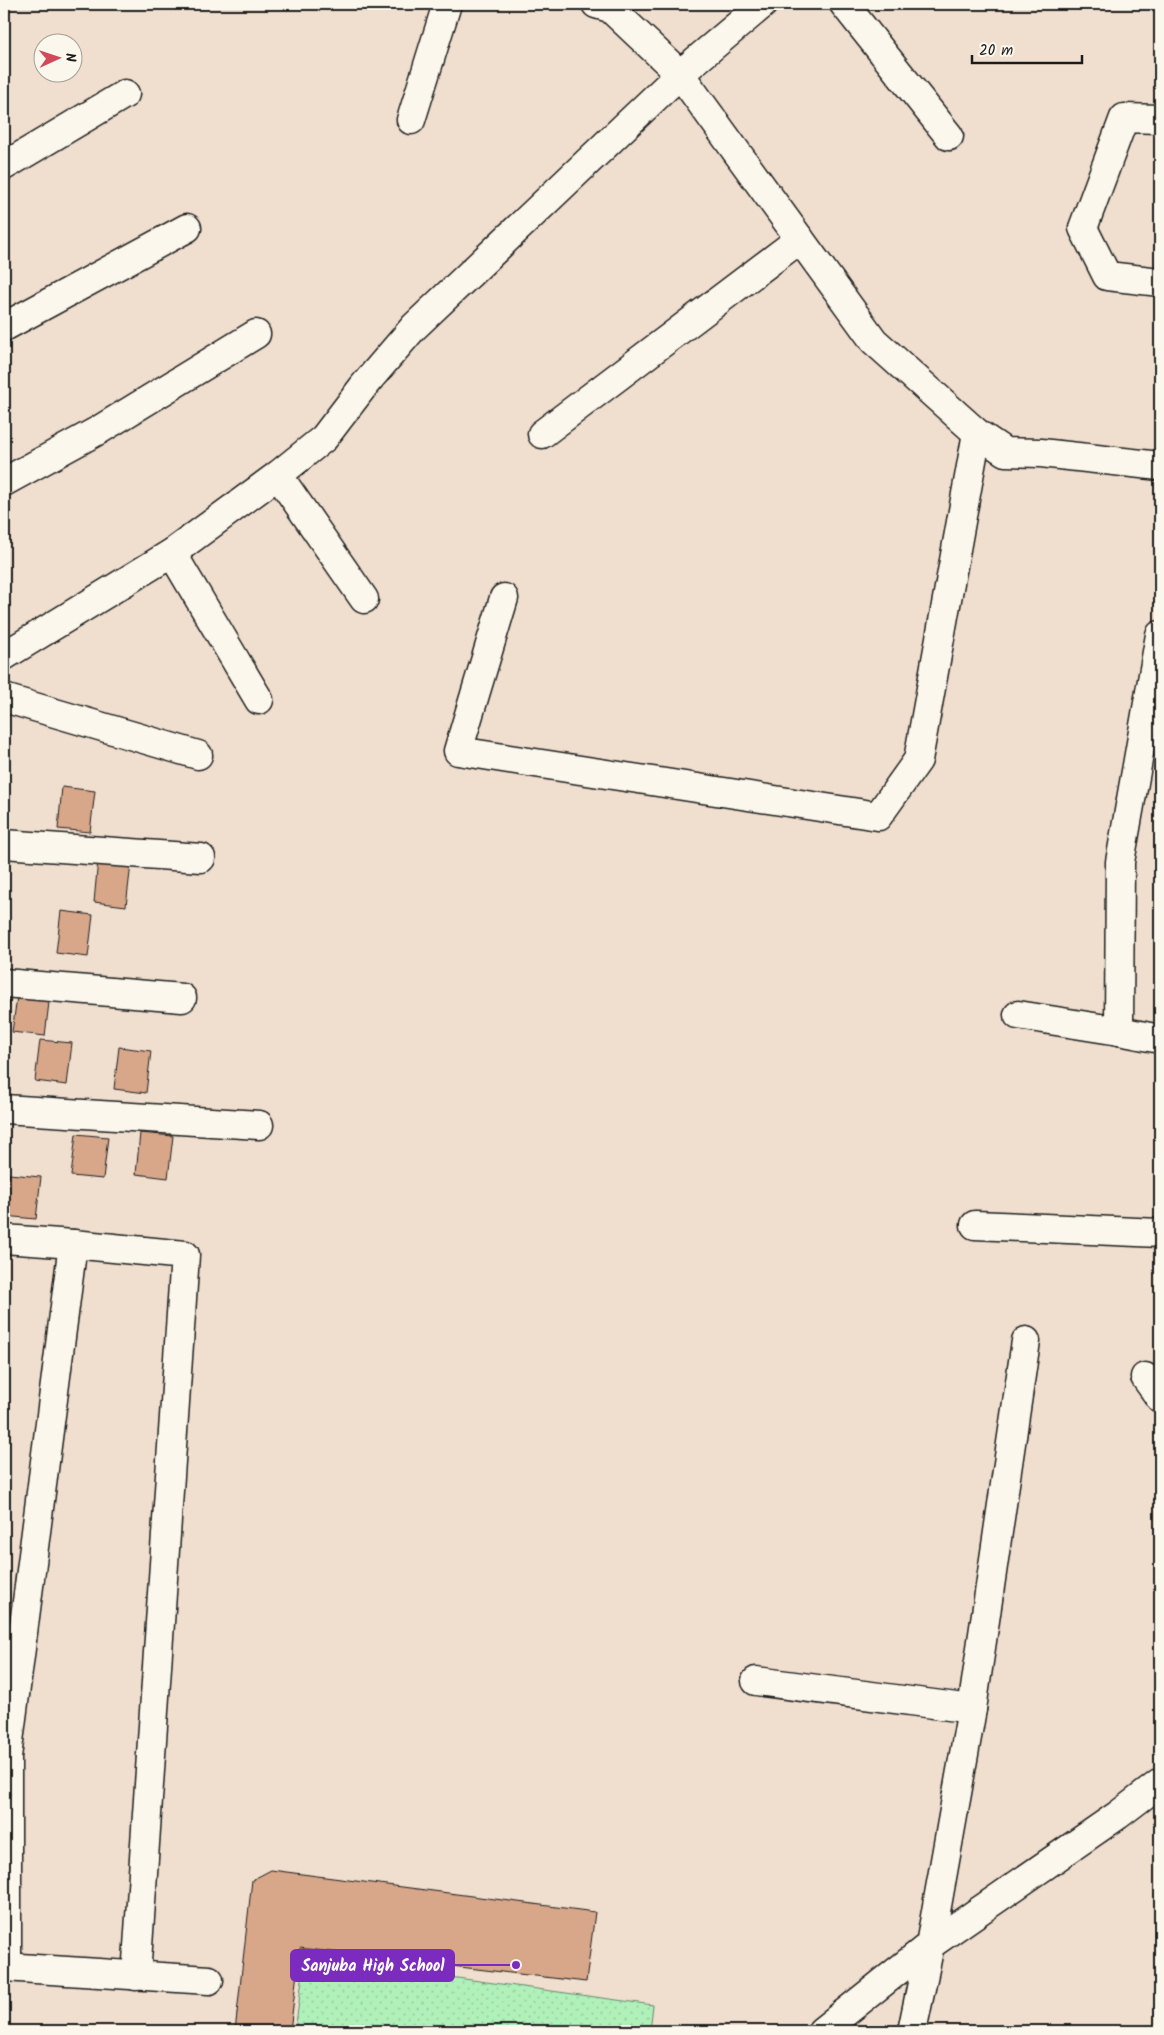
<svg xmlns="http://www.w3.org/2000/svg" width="1164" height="2035" font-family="Kalam,sans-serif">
  <defs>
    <pattern id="grass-dots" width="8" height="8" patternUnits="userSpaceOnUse" patternTransform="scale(1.25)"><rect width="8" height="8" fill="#b0f1ba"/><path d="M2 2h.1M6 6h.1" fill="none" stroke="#97ce9f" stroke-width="1.8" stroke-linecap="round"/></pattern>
  </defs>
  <rect width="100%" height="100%" fill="#f0dfcf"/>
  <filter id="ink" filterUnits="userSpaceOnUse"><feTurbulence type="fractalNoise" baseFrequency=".02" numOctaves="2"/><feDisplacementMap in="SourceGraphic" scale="10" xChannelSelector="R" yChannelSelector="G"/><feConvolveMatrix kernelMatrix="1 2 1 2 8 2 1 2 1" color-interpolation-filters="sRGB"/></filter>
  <g filter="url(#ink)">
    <!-- grass -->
    <path fill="url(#grass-dots)" stroke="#66866b" d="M 305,1957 L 653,2005 L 650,2031 L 295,2031 Z"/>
    <!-- building -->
    <g fill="#d8a78a" stroke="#1c1c1c">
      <path d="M 62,787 L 95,791 L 90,832 L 58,829 Z"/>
      <path d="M 98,860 L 131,864 L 126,906 L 94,902 Z"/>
      <path d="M 61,911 L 93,915 L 88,957 L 56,953 Z"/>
      <path d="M 4,990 L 11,991 L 6,1033 L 4,1032 Z"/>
      <path d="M 18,990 L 50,994 L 45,1036 L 12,1032 Z"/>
      <path d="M 40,1040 L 72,1043 L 67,1085 L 35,1081 Z"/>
      <path d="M 119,1047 L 151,1051 L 146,1093 L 114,1089 Z"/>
      <path d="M 140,1133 L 173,1136 L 168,1178 L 136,1174 Z"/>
      <path d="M 76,1134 L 108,1137 L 103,1179 L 71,1176 Z"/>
      <path d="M 9,1174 L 41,1177 L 36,1219 L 4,1216 Z"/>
      <path d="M 271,1870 L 595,1912 L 586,1982 L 300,1948 L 290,2031 L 235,2031 L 252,1880 Z"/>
    </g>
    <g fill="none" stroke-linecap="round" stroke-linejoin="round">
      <defs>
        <g id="minor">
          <path d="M 596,4 L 610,8 L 680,74 L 874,341 L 977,433 L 1005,452 L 1041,453 L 1160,466"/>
          <path d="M 844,4 L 949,136"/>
          <path d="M 1160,119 L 1124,118 L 1083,228 L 1107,276 L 1160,282"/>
          <path d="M 411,120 L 447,4"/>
          <path d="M 4,166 L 125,94"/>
          <path d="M 4,327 L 187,228"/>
          <path d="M 542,434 L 800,239"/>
          <path d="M 278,475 L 364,599"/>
          <path d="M 4,482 L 99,430 L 256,334"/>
          <path d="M 172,553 L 259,700"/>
          <path d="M 504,598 L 458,751 L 878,816 L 918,760 L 977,433"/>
          <path d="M 4,656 L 172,553 L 278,475 L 324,438 L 366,383 L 414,327 L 680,74 L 763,4"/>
          <path d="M 4,698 L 198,755"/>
          <path d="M 4,844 L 201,858"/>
          <path d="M 4,983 L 182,998"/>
          <path d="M 1018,1015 L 1119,1031 L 1120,862 L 1160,635"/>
          <path d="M 1119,1031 L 1160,1039"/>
          <path d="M 4,1109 L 259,1125"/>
          <path d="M 975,1225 L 1160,1233"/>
          <path d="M 4,1239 L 73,1244 L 7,1757 L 7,1967"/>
          <path d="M 73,1244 L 185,1255 L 136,1976"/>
          <path d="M 1145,1377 L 1160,1398"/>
          <path d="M 756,1681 L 972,1709"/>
          <path d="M 4,1967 L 209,1980"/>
          <path d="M 822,2031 L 930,1945 L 1118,1815 L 1160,1783"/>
          <path d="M 912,2031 L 930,1945 L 972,1709 L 1026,1341"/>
        </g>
      </defs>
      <!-- minor casing -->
      <use href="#minor" stroke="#1c1c1c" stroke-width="31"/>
      <!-- minor -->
      <use href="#minor" stroke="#fbf7ec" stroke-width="28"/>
    </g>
  </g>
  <!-- callouts -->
  <path fill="none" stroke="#7b2cbf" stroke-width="2" d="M516 1965L454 1965"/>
  <circle fill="#7b2cbf" stroke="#fbf7ec" stroke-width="2" cx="516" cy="1965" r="5"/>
  <rect fill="#7b2cbf" stroke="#7b2cbf" stroke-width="2" x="291" y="1950" width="163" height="31" rx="5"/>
  <g font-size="16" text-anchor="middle" font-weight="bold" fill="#fff">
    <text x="373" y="1971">Sanjuba High School</text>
  </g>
  <!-- margin -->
  <rect width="1164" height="2035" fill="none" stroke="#fbf7ec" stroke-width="20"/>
  <rect x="10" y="10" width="1144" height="2015" fill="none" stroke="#1c1c1c" stroke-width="2" filter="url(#ink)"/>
  <!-- north arrow -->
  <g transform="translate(58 58) rotate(87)"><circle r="24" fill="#fbf7ec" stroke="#a29f99"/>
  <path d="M0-4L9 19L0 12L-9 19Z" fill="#d1495b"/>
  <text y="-8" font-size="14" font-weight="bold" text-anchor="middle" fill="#1c1c1c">N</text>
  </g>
  <!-- scale -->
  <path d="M972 55v8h110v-8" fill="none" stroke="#1c1c1c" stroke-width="2.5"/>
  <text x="979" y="55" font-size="15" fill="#1c1c1c" stroke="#fbf7ec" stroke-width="4" paint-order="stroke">20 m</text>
</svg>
